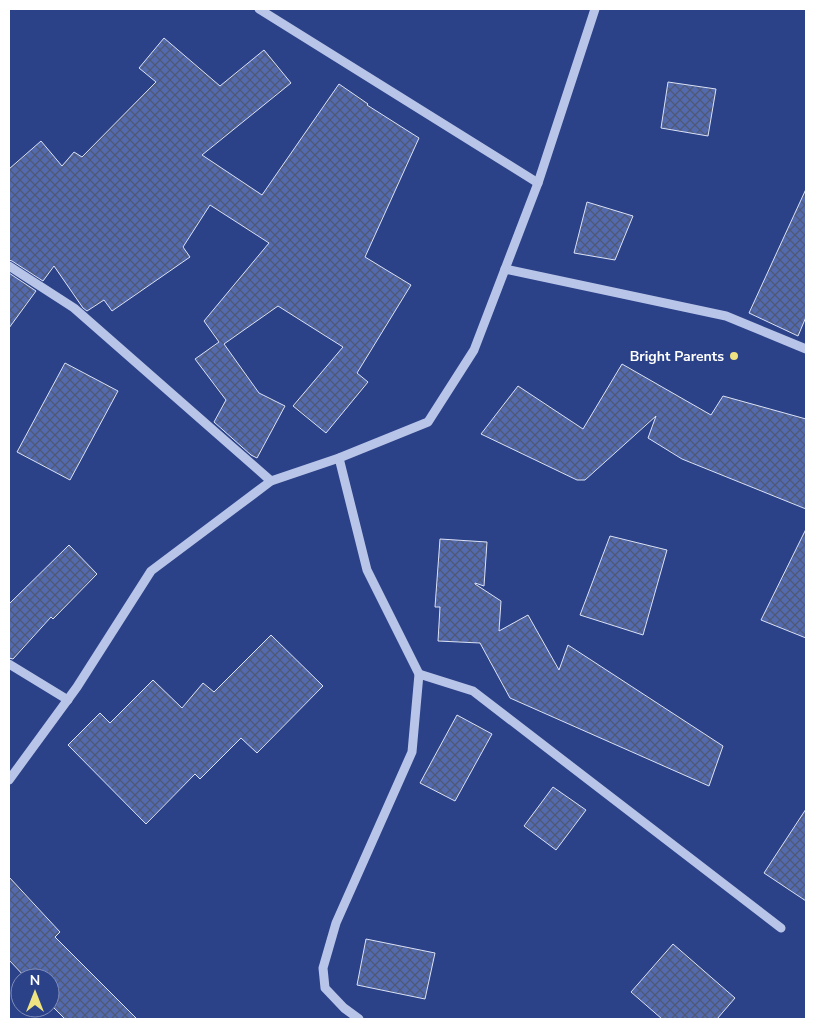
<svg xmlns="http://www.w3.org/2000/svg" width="815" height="1028" font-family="'Nunito Sans',sans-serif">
  <defs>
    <pattern id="building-cross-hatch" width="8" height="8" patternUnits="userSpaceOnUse" patternTransform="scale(1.25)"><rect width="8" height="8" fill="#536aaf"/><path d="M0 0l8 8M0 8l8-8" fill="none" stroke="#4f5874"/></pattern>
  </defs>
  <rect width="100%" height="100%" fill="#2b4188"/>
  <!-- building -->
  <g fill="url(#building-cross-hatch)" stroke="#dbe2f6">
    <path d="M 164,38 L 220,86 L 264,50 L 291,83 L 202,155 L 262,195 L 339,84 L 368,104 L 367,105 L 419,138 L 365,257 L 411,285 L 357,373 L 368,382 L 326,433 L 293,406 L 343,347 L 278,306 L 224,344 L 259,393 L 285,406 L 257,458 L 251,455 L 214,422 L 226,400 L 195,359 L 219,342 L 204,321 L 269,243 L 210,205 L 183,247 L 190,257 L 112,311 L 104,300 L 87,311 L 83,308 L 54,266 L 43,281 L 12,261 L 9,260 L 9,169 L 41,141 L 62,166 L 74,152 L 82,157 L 156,82 L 139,68 Z"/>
    <path d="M 668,82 L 716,89 L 708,136 L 661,128 Z"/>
    <path d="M 806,189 L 806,317 L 798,336 L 749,313 Z"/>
    <path d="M 587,202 L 633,216 L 615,260 L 574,253 Z"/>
    <path d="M 9,273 L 36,291 L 9,328 Z"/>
    <path d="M 65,363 L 118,391 L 70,480 L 17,452 Z"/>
    <path d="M 622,364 L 711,415 L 723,396 L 806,419 L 806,509 L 682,459 L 648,438 L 656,416 L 585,480 L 577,480 L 481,434 L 518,386 L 583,429 Z"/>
    <path d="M 806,529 L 806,638 L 761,620 Z"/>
    <path d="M 610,536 L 667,550 L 643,635 L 580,615 Z"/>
    <path d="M 440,539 L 487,542 L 484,586 L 475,583 L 475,584 L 501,601 L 499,631 L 528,615 L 559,670 L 568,645 L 723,746 L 709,786 L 510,698 L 480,643 L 438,641 L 440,607 L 435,607 Z"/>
    <path d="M 69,545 L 97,574 L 53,619 L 51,617 L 13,659 L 9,658 L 9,604 Z"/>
    <path d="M 271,635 L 323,686 L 257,753 L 241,738 L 200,779 L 195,774 L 146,824 L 68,745 L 100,713 L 110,723 L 153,680 L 182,708 L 203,683 L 214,692 Z"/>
    <path d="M 457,715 L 492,734 L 455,801 L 420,783 Z"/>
    <path d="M 553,787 L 586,810 L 556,850 L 524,826 Z"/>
    <path d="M 806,809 L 806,901 L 764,873 Z"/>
    <path d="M 9,877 L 60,932 L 55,937 L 137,1019 L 65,1019 L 50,1004 L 50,978 L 26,978 L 9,960 Z"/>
    <path d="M 366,939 L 435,953 L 425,999 L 357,985 Z"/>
    <path d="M 673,944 L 735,998 L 717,1019 L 662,1019 L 631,992 Z"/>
  </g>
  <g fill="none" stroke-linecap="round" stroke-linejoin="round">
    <!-- minor -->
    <g stroke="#b8c4e8" stroke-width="9">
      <path d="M 259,9 L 538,183"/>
      <path d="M 9,266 L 74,308 L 271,481"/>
      <path d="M 505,269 L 726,316 L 806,349"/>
      <path d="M 339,458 L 367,570 L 419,674 L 412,752 L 336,923 L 323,968 L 325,988 L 344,1008 L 359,1019"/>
      <path d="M 9,664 L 68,700"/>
      <path d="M 419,674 L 473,691 L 781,928"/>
      <path d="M 9,780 L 77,687 L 151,571 L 271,481 L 339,458 L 428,422 L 474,350 L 538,183 L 595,9"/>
    </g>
  </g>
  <!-- markers -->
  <circle fill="#eee380" stroke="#2b4188" stroke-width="2" cx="734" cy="356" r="5"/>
  <g text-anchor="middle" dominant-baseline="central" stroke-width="4" stroke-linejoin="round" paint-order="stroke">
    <!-- poi labels -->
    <g font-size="14" font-weight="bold" fill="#fff" stroke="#2b4188" text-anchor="end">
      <text x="724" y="356">Bright Parents</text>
    </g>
  </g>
  <!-- border -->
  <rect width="815" height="1028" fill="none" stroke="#ffffff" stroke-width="20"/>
  <!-- north arrow -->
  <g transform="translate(35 993)"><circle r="24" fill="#2b4188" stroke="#808db8"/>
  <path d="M0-4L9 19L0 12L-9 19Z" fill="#eee380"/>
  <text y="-8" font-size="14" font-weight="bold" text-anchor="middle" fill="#ffffff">N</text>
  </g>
</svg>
